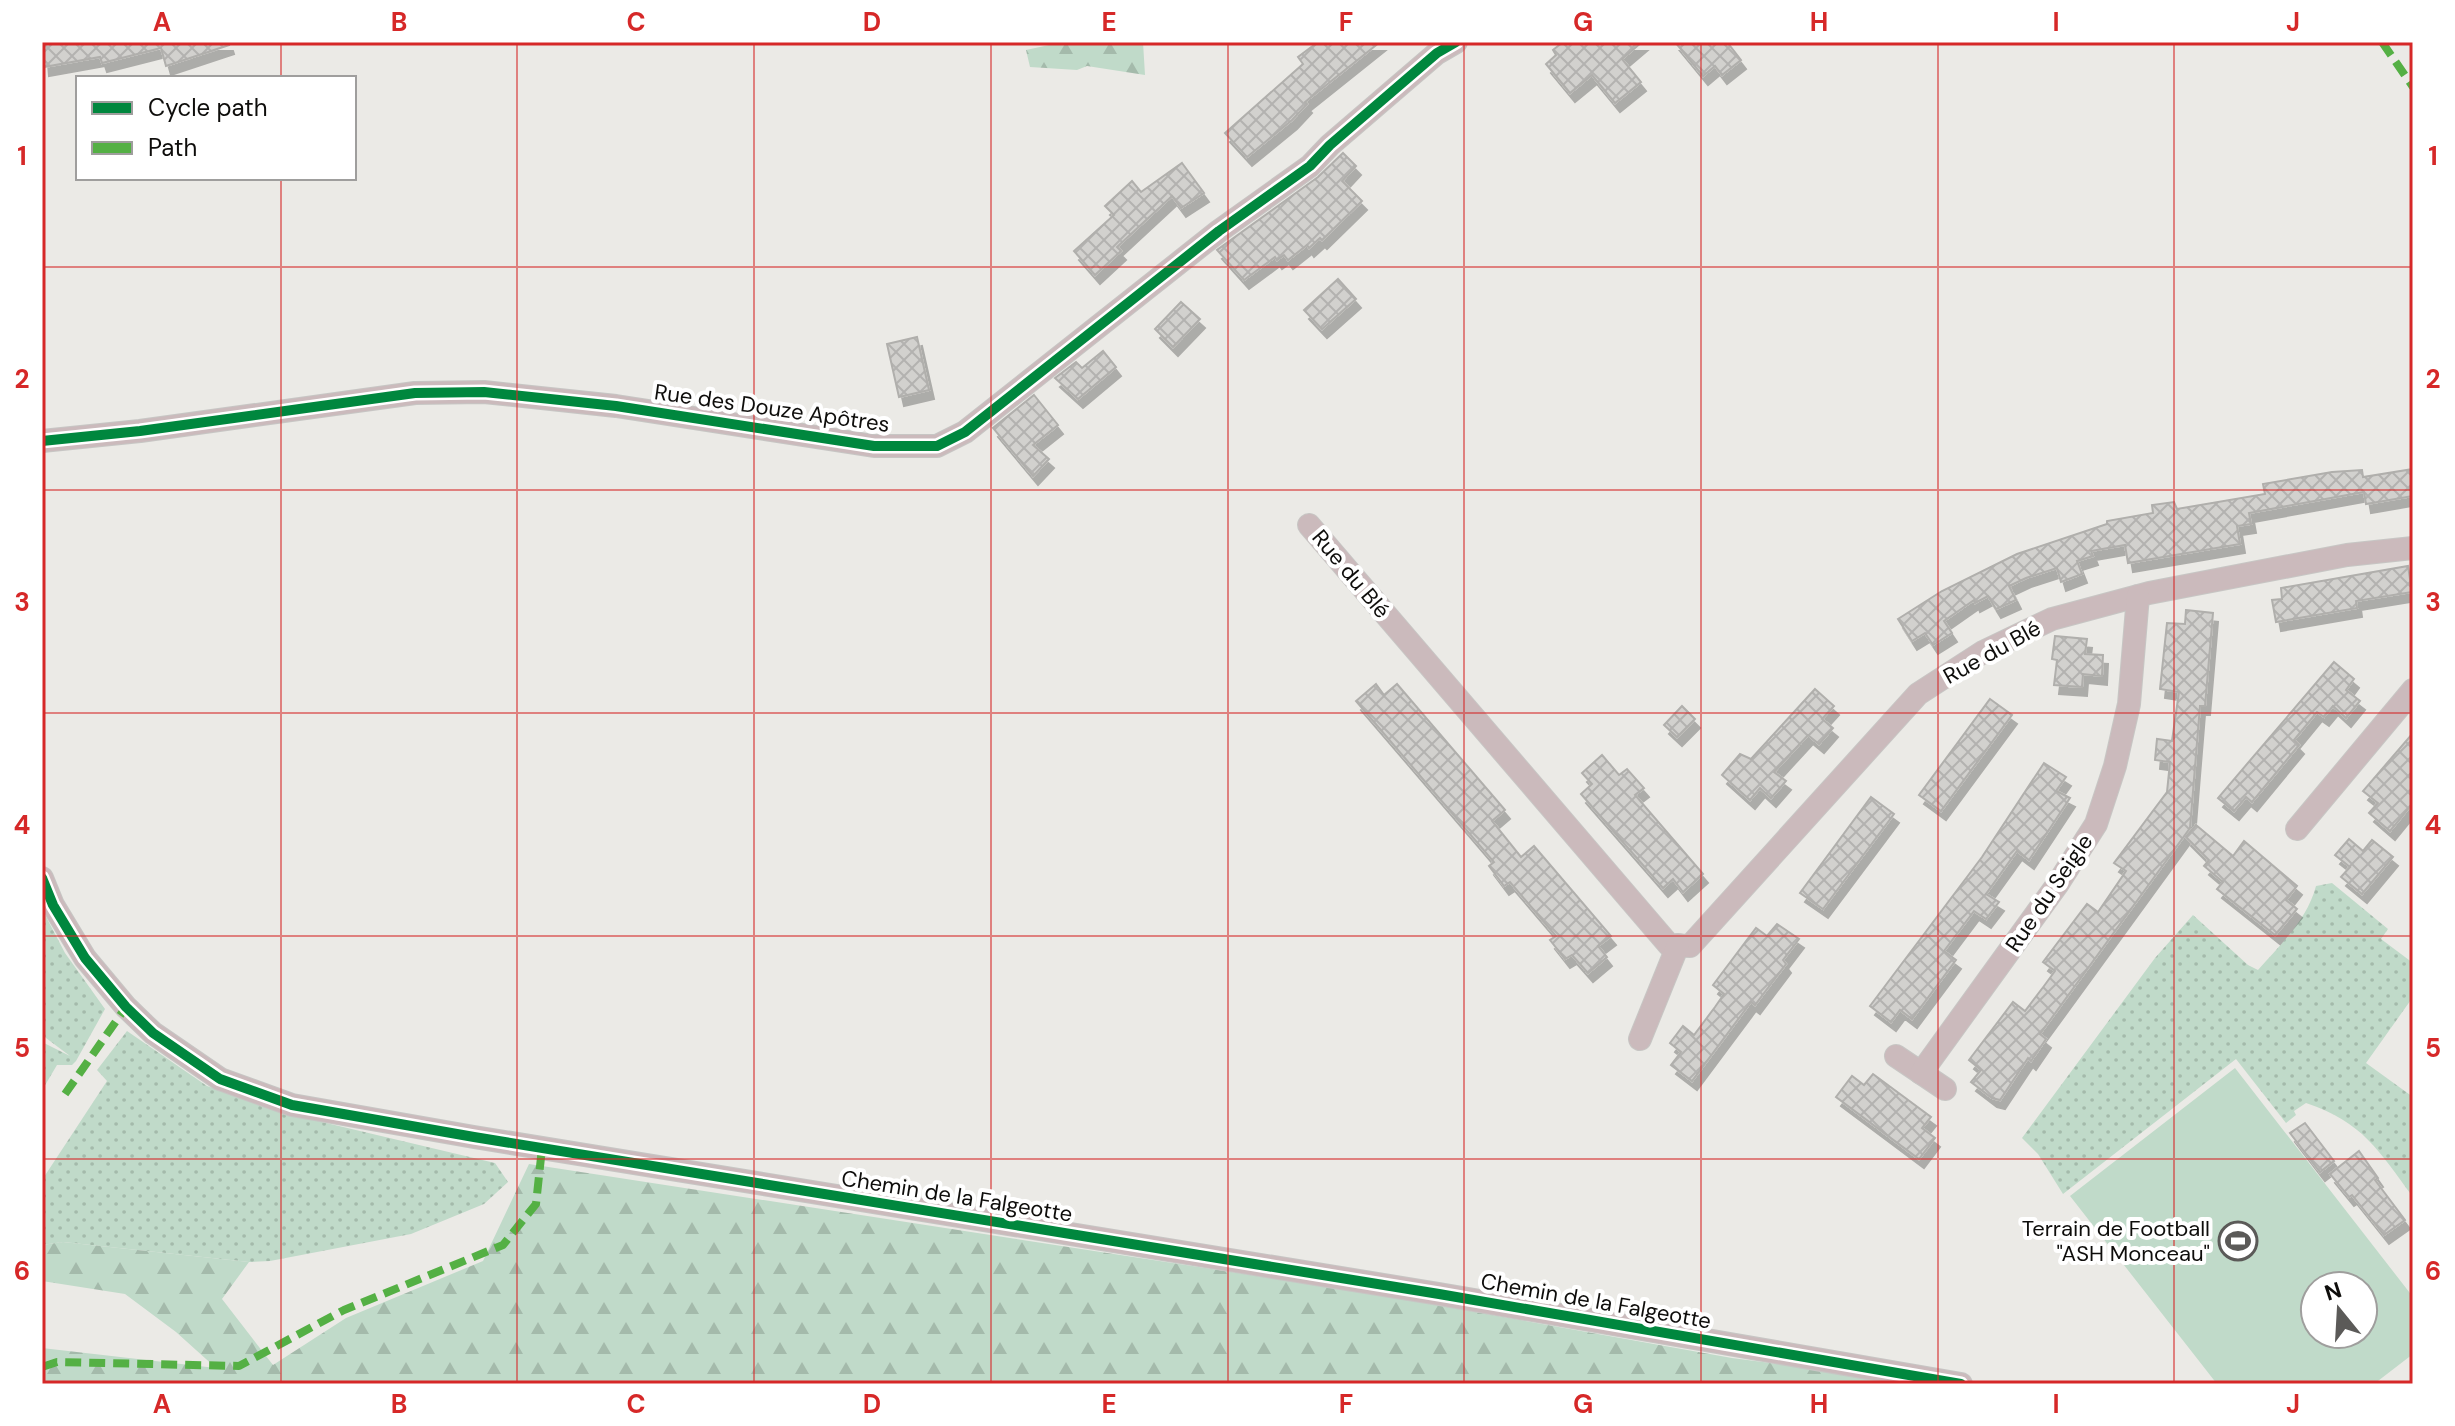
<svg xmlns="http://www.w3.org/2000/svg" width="2455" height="1426" font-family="'DM Sans',sans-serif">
  <defs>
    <pattern id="grass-dots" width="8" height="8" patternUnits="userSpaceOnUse" patternTransform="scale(2)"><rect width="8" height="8" fill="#c0dac9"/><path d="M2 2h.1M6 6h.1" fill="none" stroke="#a4baab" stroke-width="1.8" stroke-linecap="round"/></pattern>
    <pattern id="forest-firs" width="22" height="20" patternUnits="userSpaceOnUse" patternTransform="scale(2)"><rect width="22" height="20" fill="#c0dac9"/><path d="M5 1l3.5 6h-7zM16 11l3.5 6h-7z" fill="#a4baab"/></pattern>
    <pattern id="building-cross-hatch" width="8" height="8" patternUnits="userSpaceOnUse" patternTransform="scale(2)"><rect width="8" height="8" fill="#d2d1ce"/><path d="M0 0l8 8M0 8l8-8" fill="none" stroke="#b3b2b0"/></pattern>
    <filter id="shadow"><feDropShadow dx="5" dy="9" stdDeviation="0" flood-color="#0004"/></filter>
  </defs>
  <rect width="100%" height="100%" fill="#ebeae6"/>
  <!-- grass -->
  <g fill="url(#grass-dots)">
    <path d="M 2332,883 L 2388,929 L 2381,939 L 2413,963 L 2413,997 L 2366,1063 L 2413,1097 L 2413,1197 C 2378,1150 2364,1123 2306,1103 L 2294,1111 L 2296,1115 L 2286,1123 L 2236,1059 L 2063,1194 L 2038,1154 L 2022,1138 L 2155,958 L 2193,915 L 2248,965 L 2258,970 C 2281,944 2307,920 2316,886 Z"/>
    <path d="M 42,909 L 65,953 L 105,1009 L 76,1061 L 72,1065 L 57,1065 L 44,1087 L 42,1042 L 70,1056 L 42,1035 Z"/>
    <path d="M 127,1031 L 207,1086 L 301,1117 L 495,1163 L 508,1182 L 484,1204 L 411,1234 L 270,1261 L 249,1262 L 63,1242 L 42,1245 L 42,1180 L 107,1081 L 97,1070 Z"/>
  </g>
  <!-- forest -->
  <g fill="url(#forest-firs)">
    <path d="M 1052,42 L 1143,42 L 1145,75 L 1087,66 L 1077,70 L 1030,67 L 1026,50 L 1049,45 Z"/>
    <path d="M 529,1164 L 1381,1295 L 1732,1358 L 1870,1376 L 1912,1384 L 42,1384 L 42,1348 L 216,1368 L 176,1332 L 125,1294 L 42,1281 L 42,1245 L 63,1242 L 249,1262 L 222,1299 L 273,1365 L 346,1318 L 483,1261 Z"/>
  </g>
  <!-- pitch -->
  <path fill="#c0dac9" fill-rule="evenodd" d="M 2235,1068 L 2413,1297 L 2413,1354 L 2374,1384 L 2217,1384 L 2070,1196 ZM 2315,1286 L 2363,1286 L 2363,1334 L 2315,1334 Z"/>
  <!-- building -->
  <g fill="url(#building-cross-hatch)" stroke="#b0afac" stroke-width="2" filter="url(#shadow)">
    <path d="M 42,42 L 228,42 L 229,45 L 166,66 L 161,48 L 102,63 L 100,57 L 44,67 Z"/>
    <path d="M 1318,42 L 1380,42 L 1305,102 L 1307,104 L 1292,120 L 1247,157 L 1225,133 L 1303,64 L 1298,57 Z"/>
    <path d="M 1563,42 L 1642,42 L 1622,59 L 1641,82 L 1615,103 L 1592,75 L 1570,93 L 1546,64 L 1556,55 L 1553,50 Z"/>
    <path d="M 1675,42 L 1727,42 L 1741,60 L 1722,75 L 1715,66 L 1703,76 Z"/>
    <path d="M 1343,153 L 1356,166 L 1342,181 L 1362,201 L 1322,240 L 1320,238 L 1309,248 L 1307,245 L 1288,260 L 1284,255 L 1277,260 L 1275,257 L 1244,280 L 1217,250 L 1318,177 Z"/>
    <path d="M 1182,163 L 1204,193 L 1181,208 L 1172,196 L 1117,247 L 1121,251 L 1095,275 L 1074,251 L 1114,215 L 1105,206 L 1132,181 L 1141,192 Z"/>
    <path d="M 1338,279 L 1356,299 L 1322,329 L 1304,310 Z"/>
    <path d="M 1181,302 L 1200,319 L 1173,347 L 1155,329 Z"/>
    <path d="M 917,337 L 929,390 L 899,397 L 887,344 Z"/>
    <path d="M 1103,351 L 1116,367 L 1078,399 L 1055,378 L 1076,362 L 1082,368 Z"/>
    <path d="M 1034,395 L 1058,425 L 1033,445 L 1049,459 L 1033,476 L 993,428 Z"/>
    <path d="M 2413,469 L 2413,496 L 2366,504 L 2364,492 L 2249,513 L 2251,524 L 2237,526 L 2240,544 L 2128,563 L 2125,545 L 2091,551 L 2093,556 L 2077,561 L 2082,574 L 2061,582 L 2057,568 L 2026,578 L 2009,586 L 2016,600 L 1996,609 L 1988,596 L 1975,603 L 1974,600 L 1944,621 L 1952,633 L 1933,645 L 1925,633 L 1912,641 L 1898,619 L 1942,591 L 2017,554 L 2107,524 L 2107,521 L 2153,513 L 2152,505 L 2174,502 L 2177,509 L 2265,494 L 2263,484 L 2332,472 L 2362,470 L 2363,477 Z"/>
    <path d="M 2408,566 L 2412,592 L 2356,601 L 2357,608 L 2276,622 L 2272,600 L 2282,599 L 2281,588 Z"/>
    <path d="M 2186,610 L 2213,613 L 2205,706 L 2200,706 L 2190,828 L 2040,1034 L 2046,1039 L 2031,1061 L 2028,1058 L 2000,1100 L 1992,1098 L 1971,1082 L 1981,1070 L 1969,1060 L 2013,1002 L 2025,1011 L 2044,986 L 2055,971 L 2043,962 L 2087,904 L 2098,912 L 2126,871 L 2114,863 L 2167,792 L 2170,762 L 2155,760 L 2157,739 L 2172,741 L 2179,692 L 2160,689 L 2167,623 L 2185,624 Z"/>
    <path d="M 2055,636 L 2087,639 L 2085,654 L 2103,655 L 2102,676 L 2083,674 L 2082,687 L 2054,685 L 2057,660 L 2052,659 Z"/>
    <path d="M 2334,662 L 2354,679 L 2346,690 L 2360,701 L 2346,718 L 2333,706 L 2324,717 L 2317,712 L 2294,740 L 2299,745 L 2252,802 L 2246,797 L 2234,811 L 2218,798 Z"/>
    <path d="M 1376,684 L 1384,695 L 1397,684 L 1505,810 L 1492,821 L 1521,857 L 1534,846 L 1611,936 L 1598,946 L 1607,957 L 1588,973 L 1572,955 L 1565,959 L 1550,940 L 1556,936 L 1510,882 L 1504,886 L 1489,866 L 1494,862 L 1356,701 Z"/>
    <path d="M 1815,689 L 1834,706 L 1822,719 L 1833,728 L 1819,744 L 1808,735 L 1785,760 L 1774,772 L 1786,781 L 1771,798 L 1760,788 L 1750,800 L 1722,775 L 1740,754 L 1751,759 Z"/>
    <path d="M 1990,699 L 2012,715 L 1941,811 L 1919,795 Z"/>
    <path d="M 1682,706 L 1695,719 L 1677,737 L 1664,725 Z"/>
    <path d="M 2413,733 L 2413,803 L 2390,831 L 2369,813 L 2378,803 L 2363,791 Z"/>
    <path d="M 1602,755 L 1619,775 L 1627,769 L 1644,788 L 1635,795 L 1703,874 L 1683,892 L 1673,879 L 1663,888 L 1581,794 L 1592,784 L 1582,773 Z"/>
    <path d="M 2044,763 L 2066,777 L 2056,791 L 2070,798 L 2029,860 L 2017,851 L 1986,894 L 1999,902 L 1986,919 L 1974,911 L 1944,951 L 1956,960 L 1912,1019 L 1900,1010 L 1891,1022 L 1870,1006 L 1982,857 Z"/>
    <path d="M 1871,797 L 1894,814 L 1823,909 L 1800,893 Z"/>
    <path d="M 2196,825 L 2233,856 L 2244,841 L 2297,886 L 2286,900 L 2297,909 L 2275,935 L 2217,889 L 2223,882 L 2204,866 L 2209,860 L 2186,837 Z"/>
    <path d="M 2349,839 L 2363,851 L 2372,840 L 2393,857 L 2362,894 L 2341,877 L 2350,867 L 2335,855 Z"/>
    <path d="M 1777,924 L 1799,939 L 1783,960 L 1786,964 L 1755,1005 L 1751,1002 L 1692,1081 L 1671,1065 L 1681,1052 L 1670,1043 L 1683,1026 L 1694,1035 L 1715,1007 L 1724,994 L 1713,985 L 1756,928 L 1767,936 Z"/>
    <path d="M 1873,1074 L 1931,1117 L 1922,1128 L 1935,1138 L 1919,1159 L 1836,1097 L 1852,1076 L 1864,1085 Z"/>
    <path d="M 2305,1123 L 2334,1161 L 2320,1172 L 2290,1133 Z"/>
    <path d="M 2359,1151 L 2378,1178 L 2375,1180 L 2405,1220 L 2384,1235 L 2352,1195 L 2349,1197 L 2330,1174 Z"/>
  </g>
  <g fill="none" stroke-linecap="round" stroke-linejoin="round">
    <defs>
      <g id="minor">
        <path d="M 42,441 L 140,431 L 415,393 L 484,392 L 616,406 L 874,446 L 937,446 L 965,432 L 1219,231 L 1310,166 L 1330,145 L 1437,53 L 1456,42"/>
        <path d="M 1309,525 L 1669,945 L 1690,946 L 1918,694 L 1983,652 L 2052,619 L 2149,593 L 2347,555 L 2413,548"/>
        <path d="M 2297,829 L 2413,690"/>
        <path d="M 42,878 L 53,905 L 85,958 L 126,1007 L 153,1033 L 220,1079 L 292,1105 L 474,1137 L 1439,1294 L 1961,1384"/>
        <path d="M 1640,1039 L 1678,945"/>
        <path d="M 1896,1056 L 1945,1089"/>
        <path d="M 1921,1073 L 2057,885 L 2096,824 L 2115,766 L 2129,704 L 2138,596"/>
      </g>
    </defs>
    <!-- minor casing -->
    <use href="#minor" stroke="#c7c6c4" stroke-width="24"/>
    <!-- minor -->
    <use href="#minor" stroke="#cbbabc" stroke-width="22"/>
    <!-- quiet -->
    <g stroke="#54b044" stroke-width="8" stroke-dasharray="16 8" stroke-linecap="butt">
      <path d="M 2382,42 L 2413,87"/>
      <path d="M 65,1094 L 126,1007"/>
      <path d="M 42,1367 L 57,1362 L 239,1366 L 344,1310 L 503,1245 L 536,1204 L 542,1148"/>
    </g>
    <defs>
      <g id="cycleway">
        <path d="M 42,441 L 140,431 L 415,393 L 484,392 L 616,406 L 874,446 L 937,446 L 965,432 L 1219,231 L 1310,166 L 1330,145 L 1437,53 L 1456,42"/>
        <path d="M 42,878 L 53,905 L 85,958 L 126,1007 L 153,1033 L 220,1079 L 292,1105 L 474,1137 L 1439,1294 L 1961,1384"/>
      </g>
    </defs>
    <!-- cycleway casing -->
    <use href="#cycleway" stroke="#fff" stroke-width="15"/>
    <!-- cycleway -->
    <use href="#cycleway" stroke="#00873e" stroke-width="10"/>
  </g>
  <!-- grid -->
  <path fill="none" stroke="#d62828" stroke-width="2" stroke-opacity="0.55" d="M 281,42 L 281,78M 517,42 L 517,1384M 754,42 L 754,1384M 991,42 L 991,1384M 1228,42 L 1228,1384M 1464,42 L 1464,1384M 1701,42 L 1701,1384M 1938,42 L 1938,1384M 2174,42 L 2174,1384M 281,178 L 281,1384M 42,267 L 2413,267M 42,490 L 2413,490M 42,713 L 2413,713M 42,936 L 2413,936M 42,1159 L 2413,1159"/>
  <!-- icons -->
  <defs>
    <symbol id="stadium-ring" viewBox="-11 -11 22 22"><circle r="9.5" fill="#fff" stroke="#5b5a58" stroke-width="1.5"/><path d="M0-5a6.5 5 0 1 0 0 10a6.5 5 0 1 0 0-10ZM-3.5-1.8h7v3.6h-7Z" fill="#5b5a58"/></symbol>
  </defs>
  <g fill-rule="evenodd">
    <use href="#stadium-ring" x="2216" y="1219" width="44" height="44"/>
  </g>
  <g text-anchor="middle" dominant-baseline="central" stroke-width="8" stroke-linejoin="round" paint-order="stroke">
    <!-- street labels -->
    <g font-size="22" fill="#0e0d0b" stroke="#fff">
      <text transform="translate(772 408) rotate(8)">Rue des Douze Apôtres</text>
      <text transform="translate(1351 574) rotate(50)">Rue du Blé</text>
      <text transform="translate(1992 652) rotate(-29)">Rue du Blé</text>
      <text transform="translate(2049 893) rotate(-56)">Rue du Seigle</text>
      <text transform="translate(957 1196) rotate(9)">Chemin de la Falgeotte</text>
      <text transform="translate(1596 1301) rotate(10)">Chemin de la Falgeotte</text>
    </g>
    <!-- poi labels -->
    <g font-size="22" fill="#0e0d0b" stroke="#fff" text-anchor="end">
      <text x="2210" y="1228">Terrain de Football<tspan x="2210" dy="25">"ASH Monceau"</tspan></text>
    </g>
  </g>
  <!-- border -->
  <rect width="2455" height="1426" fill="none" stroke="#ffffff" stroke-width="88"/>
  <!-- legend -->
  <rect x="76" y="76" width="280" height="104" fill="#ffffff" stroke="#9f9e9d" stroke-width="2"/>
  <rect x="92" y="102" width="40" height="12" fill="#00873e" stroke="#9f9e9d" stroke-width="2"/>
  <text x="148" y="116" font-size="24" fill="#0e0d0b">Cycle path</text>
  <rect x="92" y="142" width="40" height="12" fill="#54b044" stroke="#9f9e9d" stroke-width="2"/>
  <text x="148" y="156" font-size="24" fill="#0e0d0b">Path</text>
  <!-- north arrow -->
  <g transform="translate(2339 1310) rotate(342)"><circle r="38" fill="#ffffff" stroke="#9f9e9d" stroke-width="2"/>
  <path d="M0-6L14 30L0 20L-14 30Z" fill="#5b5a58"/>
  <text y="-12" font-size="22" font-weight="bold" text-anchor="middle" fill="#0e0d0b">N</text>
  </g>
  <rect x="44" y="44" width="2367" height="1338" fill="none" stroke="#d62828" stroke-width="3"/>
  <g font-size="26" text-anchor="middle" font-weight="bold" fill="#d62828">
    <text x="162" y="31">A</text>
    <text x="399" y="31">B</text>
    <text x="636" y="31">C</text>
    <text x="872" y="31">D</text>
    <text x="1109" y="31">E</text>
    <text x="1346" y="31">F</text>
    <text x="1583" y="31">G</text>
    <text x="1819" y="31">H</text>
    <text x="2056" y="31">I</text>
    <text x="2293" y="31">J</text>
    <text x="22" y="165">1</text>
    <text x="2433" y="165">1</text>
    <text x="22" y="388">2</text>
    <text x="2433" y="388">2</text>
    <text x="22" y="611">3</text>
    <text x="2433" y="611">3</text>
    <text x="22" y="834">4</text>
    <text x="2433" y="834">4</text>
    <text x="22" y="1057">5</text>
    <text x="2433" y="1057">5</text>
    <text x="22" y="1280">6</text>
    <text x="2433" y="1280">6</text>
    <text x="162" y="1413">A</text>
    <text x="399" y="1413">B</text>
    <text x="636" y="1413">C</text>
    <text x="872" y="1413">D</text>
    <text x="1109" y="1413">E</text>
    <text x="1346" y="1413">F</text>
    <text x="1583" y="1413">G</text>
    <text x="1819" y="1413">H</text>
    <text x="2056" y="1413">I</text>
    <text x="2293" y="1413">J</text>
  </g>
</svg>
